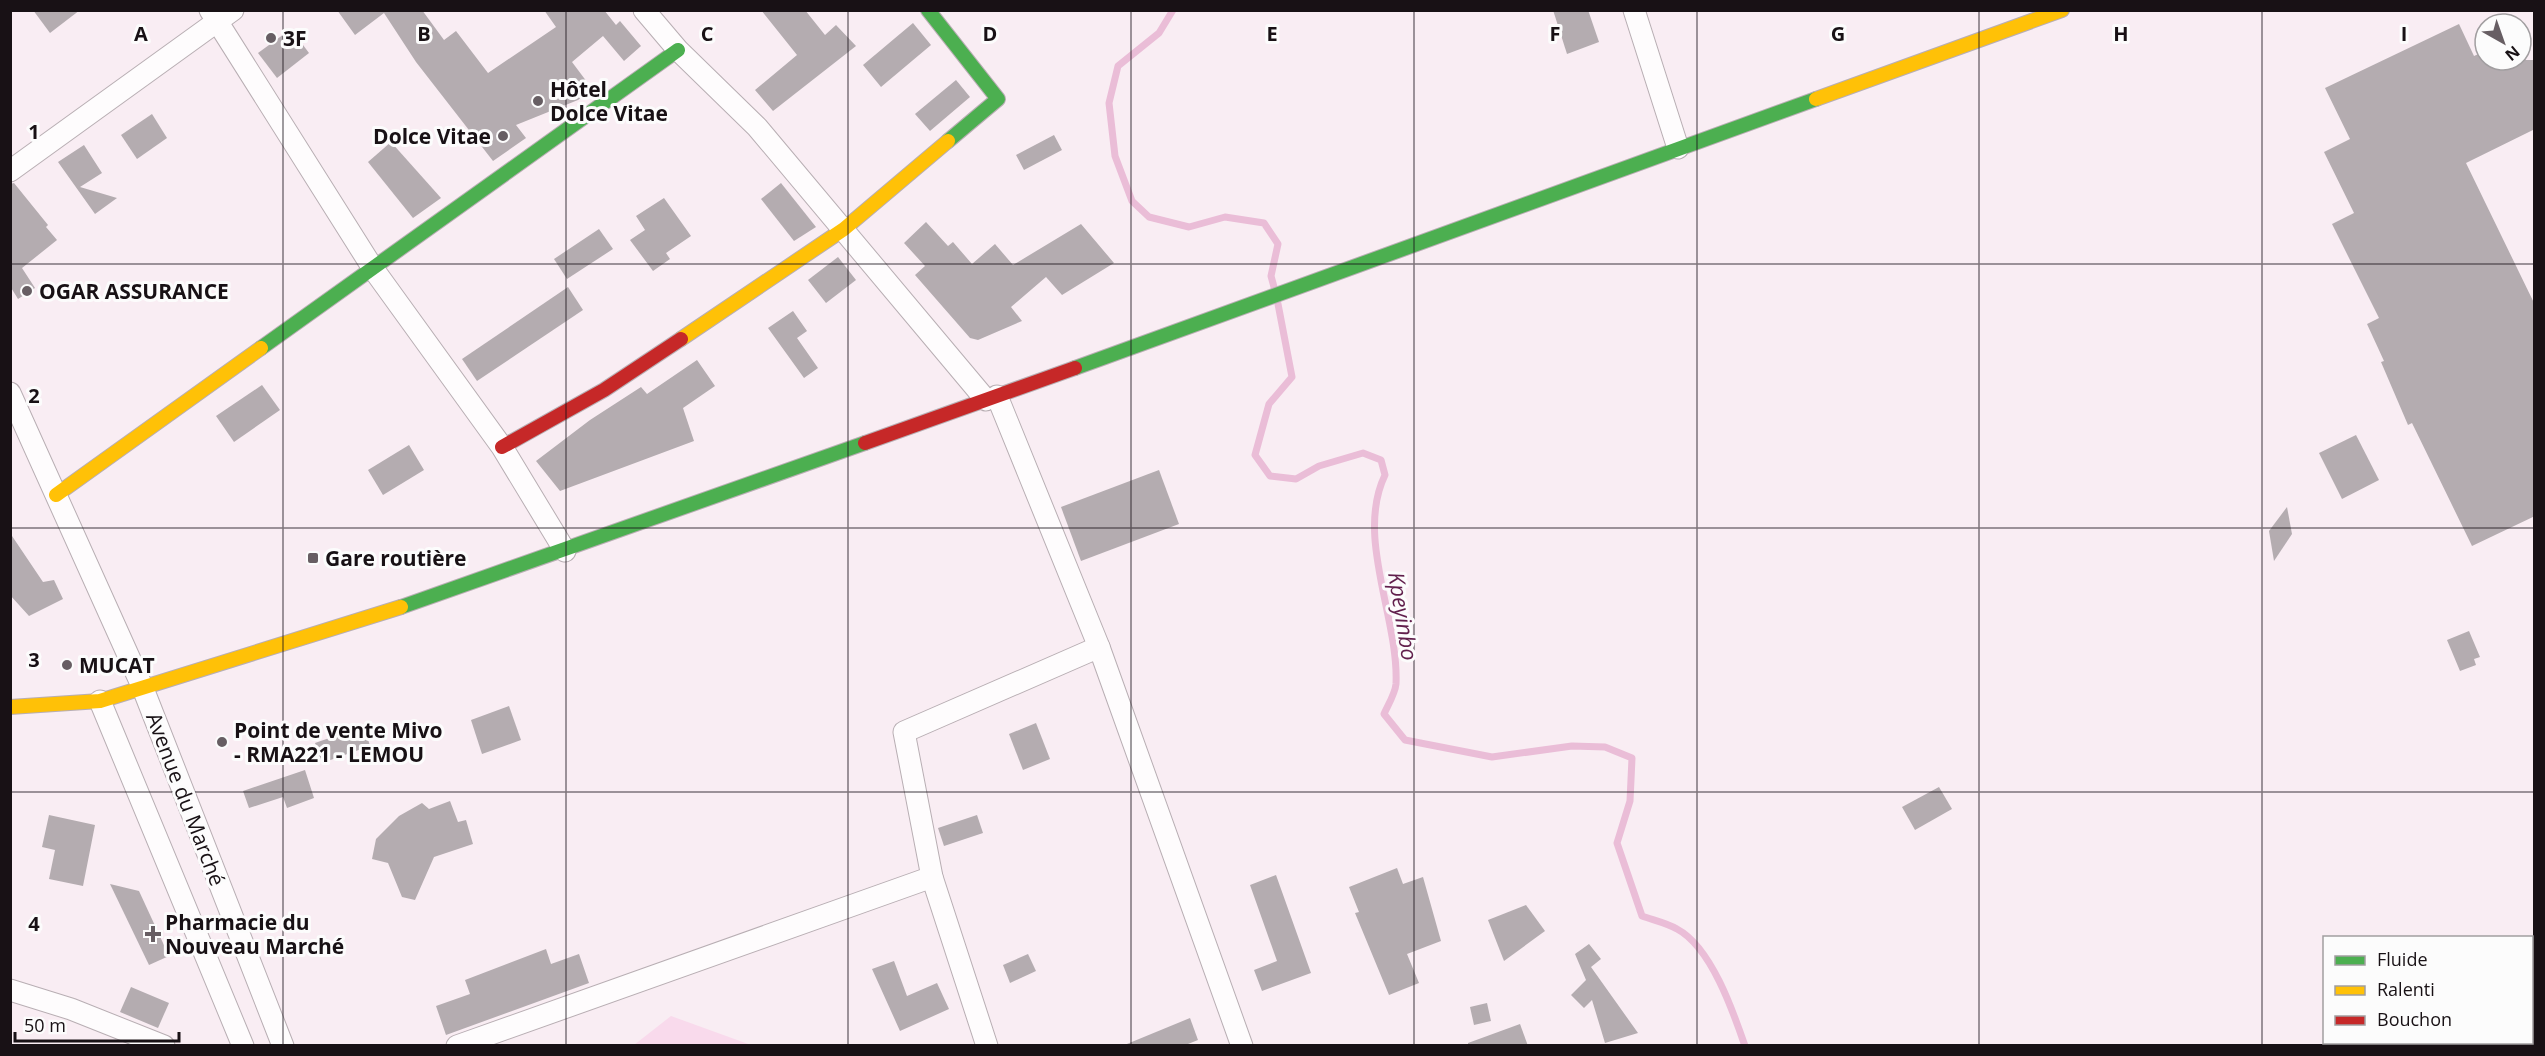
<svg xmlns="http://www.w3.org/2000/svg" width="2545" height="1056" font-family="'Open Sans',sans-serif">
  <rect width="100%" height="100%" fill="#f9edf3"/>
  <!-- green -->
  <path fill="#f9daec" d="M 671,1016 L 751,1045 L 634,1045 Z"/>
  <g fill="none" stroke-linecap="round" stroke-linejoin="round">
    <!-- stream -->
    <g stroke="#eabdd7" stroke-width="7">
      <path d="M 1173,10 L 1159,33 L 1118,66 L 1109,103 L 1115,156 L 1132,201 L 1149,217 L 1189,227 L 1225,217 L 1264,223 L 1278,244 L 1271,276 L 1274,287"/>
      <path d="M 1278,304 L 1292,377 L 1269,404 L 1255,455 L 1270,476 L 1296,479 L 1319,466 L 1363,453 L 1381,460 L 1385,475 C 1355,537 1399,618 1396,684 C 1395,694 1388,705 1384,714 L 1405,740 L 1492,757 L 1572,746 L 1605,747 L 1632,758 L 1630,801 L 1617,843 L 1642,916 C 1653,920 1667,923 1677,929 C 1711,947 1733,1011 1745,1046"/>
    </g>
  </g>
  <!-- building -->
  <g fill="#b4acb0">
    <path d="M 33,10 L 80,10 L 50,33 Z"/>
    <path d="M 337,10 L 422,10 L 444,40 L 456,31 L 488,73 L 556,27 L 544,10 L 604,10 L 616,25 L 620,21 L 641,46 L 624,61 L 603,36 L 572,62 L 593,90 L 578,100 L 516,125 L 526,138 L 493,161 L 416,62 L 384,13 L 355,35 Z"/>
    <path d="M 761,10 L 805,10 L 825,35 L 836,25 L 856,46 L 773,111 L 755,90 L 797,55 Z"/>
    <path d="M 1553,10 L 1588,10 L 1599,42 L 1567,54 Z"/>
    <path d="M 913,23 L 931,45 L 881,87 L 863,65 Z"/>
    <path d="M 2459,24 L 2474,56 L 2485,51 L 2485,60 L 2535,60 L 2535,129 L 2466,163 L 2535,305 L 2535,516 L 2472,546 L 2412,423 L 2408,425 L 2381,362 L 2384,361 L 2367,324 L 2379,318 L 2332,224 L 2354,213 L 2324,152 L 2350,139 L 2325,88 Z"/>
    <path d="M 291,29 L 309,53 L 277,78 L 258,53 Z"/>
    <path d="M 956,80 L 970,97 L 930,131 L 915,114 Z"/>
    <path d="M 152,114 L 167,138 L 137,159 L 121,135 Z"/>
    <path d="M 1054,135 L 1062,150 L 1024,170 L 1016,155 Z"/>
    <path d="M 391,142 L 441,198 L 413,218 L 368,162 Z"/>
    <path d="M 84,145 L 102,173 L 80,187 L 117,198 L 95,214 L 58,162 Z"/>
    <path d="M 14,183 L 48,225 L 46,227 L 57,240 L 22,268 L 35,288 L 18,299 L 10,286 L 10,184 Z"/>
    <path d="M 781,183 L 816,227 L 794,241 L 761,199 Z"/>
    <path d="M 664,198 L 691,236 L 666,253 L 670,259 L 653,271 L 630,240 L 645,230 L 636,216 Z"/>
    <path d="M 926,222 L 948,246 L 953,242 L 972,264 L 995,244 L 1013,265 L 1081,224 L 1114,263 L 1062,295 L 1046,277 L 1011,307 L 1022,321 L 978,340 L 970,338 L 915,275 L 925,266 L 904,243 Z"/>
    <path d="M 599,229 L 613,249 L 567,279 L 554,259 Z"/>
    <path d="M 838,257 L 856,280 L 826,303 L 808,280 Z"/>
    <path d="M 568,287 L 583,310 L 477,381 L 462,359 Z"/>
    <path d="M 793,311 L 807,331 L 797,338 L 818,368 L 804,378 L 768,328 Z"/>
    <path d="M 697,360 L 715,386 L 683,408 L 694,441 L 560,491 L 536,461 L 590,420 L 641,387 L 647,394 Z"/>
    <path d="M 262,385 L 280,410 L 234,442 L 216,416 Z"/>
    <path d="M 2356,435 L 2379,480 L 2342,499 L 2319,453 Z"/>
    <path d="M 409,445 L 424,470 L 383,495 L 368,470 Z"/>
    <path d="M 1159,470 L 1179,524 L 1081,561 L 1061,507 Z"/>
    <path d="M 2287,507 L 2292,534 L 2274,561 L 2269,531 Z"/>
    <path d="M 10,533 L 43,582 L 54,580 L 63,599 L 29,616 L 10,595 Z"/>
    <path d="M 2469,631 L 2480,657 L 2474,659 L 2476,665 L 2460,671 L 2447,640 Z"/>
    <path d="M 509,706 L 521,740 L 482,754 L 471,720 Z"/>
    <path d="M 1036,723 L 1050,759 L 1023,770 L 1009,734 Z"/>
    <path d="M 364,726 L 370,746 L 322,763 L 315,743 Z"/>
    <path d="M 305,770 L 314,798 L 287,808 L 283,797 L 249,808 L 243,791 Z"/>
    <path d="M 1939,787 L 1952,809 L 1915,830 L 1902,807 Z"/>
    <path d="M 450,801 L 458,822 L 466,820 L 473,844 L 434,857 L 415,900 L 402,897 L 388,863 L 372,859 L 376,839 L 399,816 L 422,803 L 429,809 Z"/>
    <path d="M 49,815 L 95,825 L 83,886 L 49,879 L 55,850 L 42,847 Z"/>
    <path d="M 977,815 L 983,833 L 944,846 L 938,828 Z"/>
    <path d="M 1397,868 L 1403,884 L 1423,877 L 1441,941 L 1407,954 L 1419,983 L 1389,995 L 1355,913 L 1359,912 L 1349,887 Z"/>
    <path d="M 1276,875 L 1311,973 L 1262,991 L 1254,970 L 1277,961 L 1250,885 Z"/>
    <path d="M 110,884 L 139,891 L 169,956 L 149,965 Z"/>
    <path d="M 1526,905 L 1545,931 L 1504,961 L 1488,920 Z"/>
    <path d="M 1589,944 L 1601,959 L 1591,967 L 1638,1033 L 1605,1043 L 1592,1000 L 1584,1008 L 1571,995 L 1586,980 L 1575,954 Z"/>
    <path d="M 546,949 L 551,964 L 579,954 L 589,983 L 446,1035 L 436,1006 L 470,994 L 465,980 Z"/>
    <path d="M 1028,954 L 1036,971 L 1010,983 L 1003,965 Z"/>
    <path d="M 894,961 L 907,996 L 937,983 L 949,1009 L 900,1031 L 872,969 Z"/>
    <path d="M 131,987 L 169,1003 L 158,1028 L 120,1012 Z"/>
    <path d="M 1487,1003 L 1491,1021 L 1474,1025 L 1470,1007 Z"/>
    <path d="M 1190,1018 L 1198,1040 L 1183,1046 L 1122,1046 Z"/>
    <path d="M 1520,1024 L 1528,1046 L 1468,1046 L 1468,1043 Z"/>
  </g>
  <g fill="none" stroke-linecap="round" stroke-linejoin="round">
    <defs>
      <g id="street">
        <path d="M 210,10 L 374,270 L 502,447 L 565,551"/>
        <path d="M 644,10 L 678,50 L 757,127 L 986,400"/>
        <path d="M 1634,10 L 1678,148"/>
        <path d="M 10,171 L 233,10"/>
        <path d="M 10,393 L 142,686 L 283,1046"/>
        <path d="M 997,396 L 1099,647 L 1242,1046"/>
        <path d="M 100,701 L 243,1046"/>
        <path d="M 10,990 L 71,1009 L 164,1046"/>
        <path d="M 457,1046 L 932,877"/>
        <path d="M 987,1046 L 932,877 L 904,732 L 1099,647"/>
      </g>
      <g id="fast">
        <path d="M 928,10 L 998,99 L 948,141"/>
        <path d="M 261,348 L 678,50"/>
        <path d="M 1075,368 L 1816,99"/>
        <path d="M 401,607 L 865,443"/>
      </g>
      <g id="slow">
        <path d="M 1816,99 L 2062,10"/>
        <path d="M 681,339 L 844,229 L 948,141"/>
        <path d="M 56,495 L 261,348"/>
        <path d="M 10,707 L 100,701 L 401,607"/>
      </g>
      <g id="jam">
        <path d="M 865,443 L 1075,368"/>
        <path d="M 502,447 L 604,390 L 681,339"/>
      </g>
    </defs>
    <!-- street casing -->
    <use href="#street" stroke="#b8aeb3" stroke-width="23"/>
    <!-- fast casing -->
    <use href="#fast" stroke="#b8aeb3" stroke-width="16"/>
    <!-- slow casing -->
    <use href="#slow" stroke="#b8aeb3" stroke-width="16"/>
    <!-- jam casing -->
    <use href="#jam" stroke="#b8aeb3" stroke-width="16"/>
    <!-- street -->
    <use href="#street" stroke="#fefcfd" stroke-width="21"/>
    <!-- fast -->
    <use href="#fast" stroke="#4caf50" stroke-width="14"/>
    <!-- slow -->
    <use href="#slow" stroke="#ffc107" stroke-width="14"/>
    <!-- jam -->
    <use href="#jam" stroke="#c62828" stroke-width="14"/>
  </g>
  <!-- grid -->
  <path fill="none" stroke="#181115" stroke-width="1.5" stroke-opacity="0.55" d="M 283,10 L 283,1046M 566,10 L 566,1046M 848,10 L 848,1046M 1131,10 L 1131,1046M 1414,10 L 1414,1046M 1697,10 L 1697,1046M 1979,10 L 1979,1046M 2262,10 L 2262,1046M 10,264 L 2534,264M 10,528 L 2534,528M 10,792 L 2534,792"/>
  <!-- markers -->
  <g fill="#675e63" stroke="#fcfcfc" stroke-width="2">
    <circle cx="271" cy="38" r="6"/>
    <circle cx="538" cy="101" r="6"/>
    <circle cx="503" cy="136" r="6"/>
    <circle cx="27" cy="291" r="6"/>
    <rect x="307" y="552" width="12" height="12" rx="3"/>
    <circle cx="67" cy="665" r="6"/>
    <circle cx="222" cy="742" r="6"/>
    <path d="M150 925h6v6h6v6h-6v6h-6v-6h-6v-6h6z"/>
  </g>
  <g text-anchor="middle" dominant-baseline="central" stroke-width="6" stroke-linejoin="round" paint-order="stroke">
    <!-- poi labels -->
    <g font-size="21" font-weight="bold" fill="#181115" stroke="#fcfcfc" text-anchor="start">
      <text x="283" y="38">3F</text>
      <text x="550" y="89">Hôtel<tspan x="550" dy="24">Dolce Vitae</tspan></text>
      <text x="491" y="136" text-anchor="end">Dolce Vitae</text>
      <text x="39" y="291">OGAR ASSURANCE</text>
      <text x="325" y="558">Gare routière</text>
      <text x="79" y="665">MUCAT</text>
      <text x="234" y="730">Point de vente Mivo<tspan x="234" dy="24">- RMA221 - LEMOU</tspan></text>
      <text x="165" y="922">Pharmacie du<tspan x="165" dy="24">Nouveau Marché</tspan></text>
    </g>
    <!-- street labels -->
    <g font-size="21" fill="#181115" stroke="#fcfcfc">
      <text transform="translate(186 799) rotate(69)">Avenue du Marché</text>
    </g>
    <!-- water labels -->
    <g font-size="22" font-style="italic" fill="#611f4c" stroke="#fcfcfc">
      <text transform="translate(1404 616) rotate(81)">Kpeyinbo</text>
    </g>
  </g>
  <g font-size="20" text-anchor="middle" font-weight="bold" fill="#181115" stroke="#fcfcfc" stroke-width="6" stroke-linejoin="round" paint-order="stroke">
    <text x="141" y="41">A</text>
    <text x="424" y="41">B</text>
    <text x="707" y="41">C</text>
    <text x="990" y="41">D</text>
    <text x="1272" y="41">E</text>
    <text x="1555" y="41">F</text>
    <text x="1838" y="41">G</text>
    <text x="2121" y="41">H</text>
    <text x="2404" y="41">I</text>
    <text x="34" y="139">1</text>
    <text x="34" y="403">2</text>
    <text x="34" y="667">3</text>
    <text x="34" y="931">4</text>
  </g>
  <!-- border -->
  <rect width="2545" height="1056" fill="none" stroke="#181115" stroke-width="24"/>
  <!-- legend -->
  <rect x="2323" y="936" width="210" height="108" fill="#fcfcfc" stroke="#a19ea0" stroke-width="1.5"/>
  <rect x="2335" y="956" width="30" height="9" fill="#4caf50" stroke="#a19ea0" stroke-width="1.5"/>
  <text x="2377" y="966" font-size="18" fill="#181115">Fluide</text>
  <rect x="2335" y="986" width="30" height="9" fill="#ffc107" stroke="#a19ea0" stroke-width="1.5"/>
  <text x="2377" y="996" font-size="18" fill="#181115">Ralenti</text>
  <rect x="2335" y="1016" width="30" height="9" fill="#c62828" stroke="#a19ea0" stroke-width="1.5"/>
  <text x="2377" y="1026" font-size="18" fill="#181115">Bouchon</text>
  <!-- north arrow -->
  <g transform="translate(2503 42) rotate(140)"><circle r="28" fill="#fcfcfc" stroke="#a19ea0" stroke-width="1.5"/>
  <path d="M0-4.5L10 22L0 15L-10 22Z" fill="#675e63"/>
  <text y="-9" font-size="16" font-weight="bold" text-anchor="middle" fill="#181115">N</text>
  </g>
  <!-- scale -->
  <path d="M15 1032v9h164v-9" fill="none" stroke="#181115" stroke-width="3"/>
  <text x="24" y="1032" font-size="18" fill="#181115" stroke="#fcfcfc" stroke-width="4.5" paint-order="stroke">50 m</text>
</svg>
